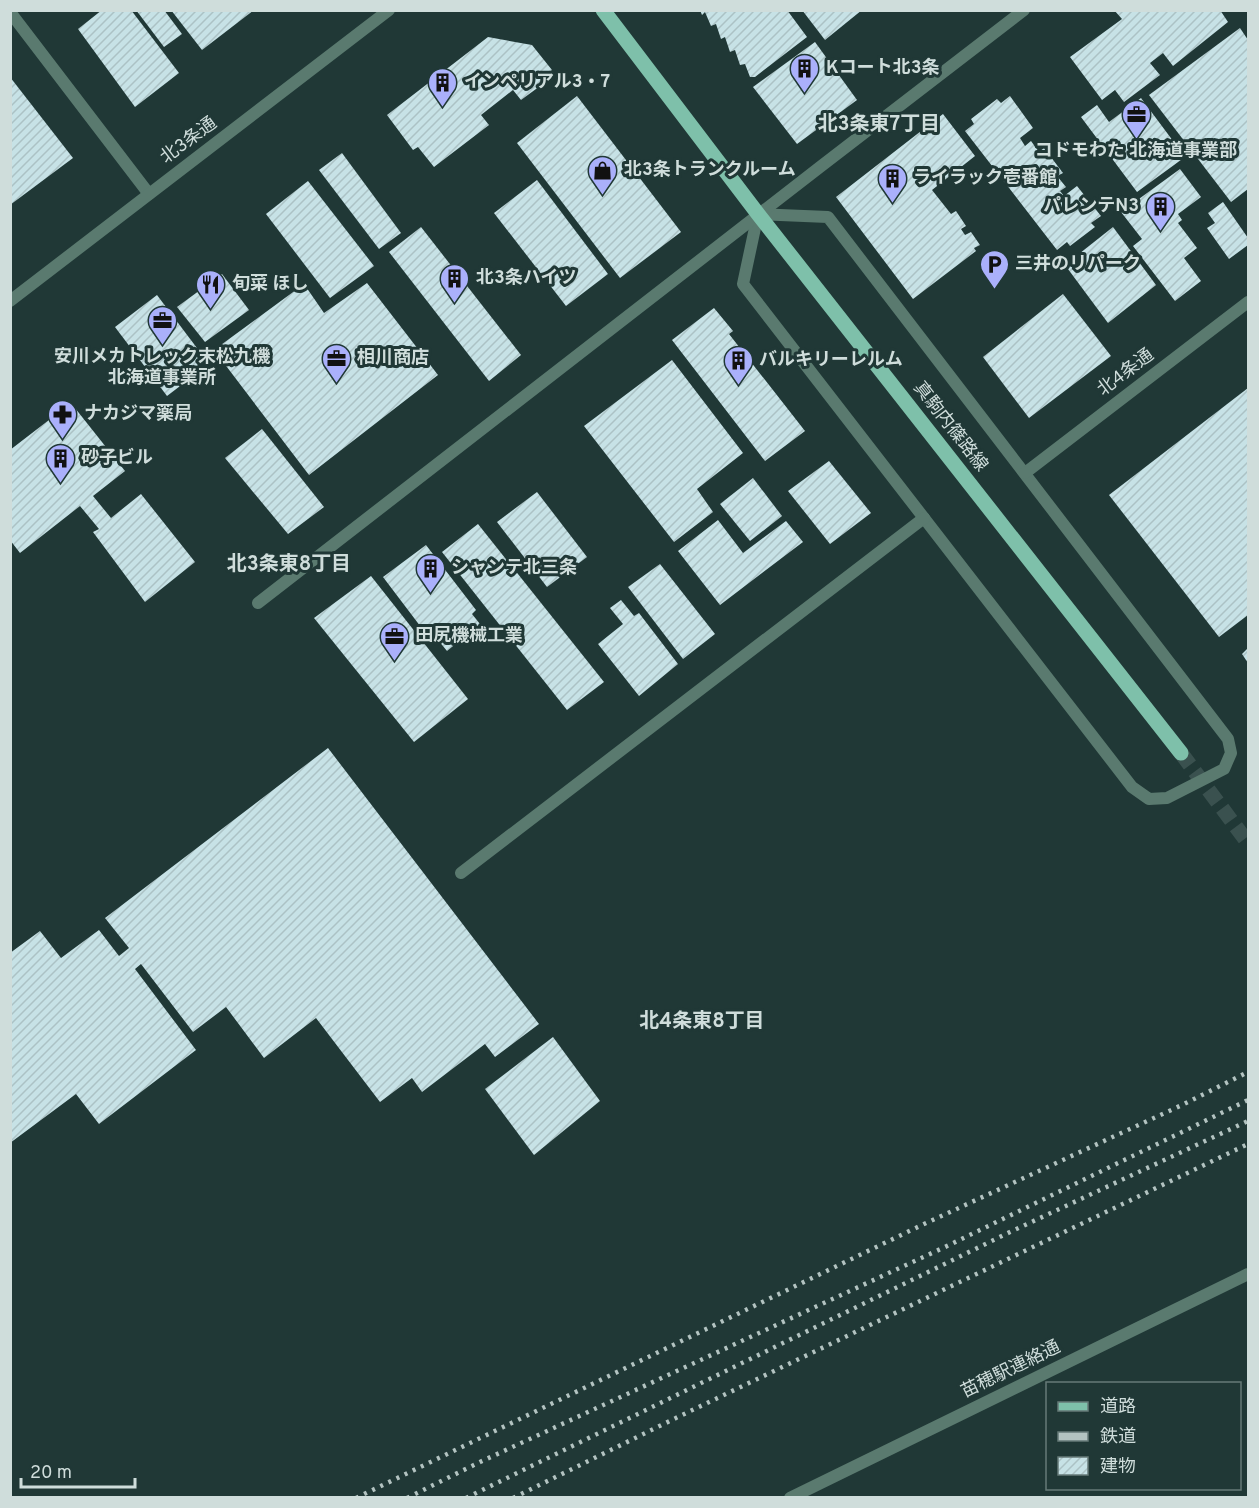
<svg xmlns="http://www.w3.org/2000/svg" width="1259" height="1508" font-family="Overpass,'Noto Sans JP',sans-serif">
  <defs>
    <pattern id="building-hatch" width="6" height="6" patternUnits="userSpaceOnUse" patternTransform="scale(1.5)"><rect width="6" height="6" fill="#c7e2e6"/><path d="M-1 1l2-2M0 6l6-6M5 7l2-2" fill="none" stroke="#acc2c5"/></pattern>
  </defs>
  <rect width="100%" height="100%" fill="#203836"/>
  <!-- building -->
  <g fill="url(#building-hatch)">
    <path d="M 102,10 L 131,10 L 179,73 L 135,107 L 78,29 Z"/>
    <path d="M 136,10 L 164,10 L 182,34 L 164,47 Z"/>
    <path d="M 171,10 L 254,10 L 202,50 Z"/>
    <path d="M 700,10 L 787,10 L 807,37 L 755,77 L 750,77 L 745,64 L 740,65 L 735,50 L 730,52 L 725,37 L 721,39 L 716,24 L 711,26 L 705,12 L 702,15 Z"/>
    <path d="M 802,10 L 862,10 L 825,40 Z"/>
    <path d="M 1114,10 L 1220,10 L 1228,22 L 1173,66 L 1163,53 L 1150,63 L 1160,75 L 1124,102 L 1115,90 L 1102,100 L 1070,57 L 1122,19 Z"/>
    <path d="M 1240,28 L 1248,40 L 1248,189 L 1231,202 L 1149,95 Z"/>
    <path d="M 488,37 L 532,45 L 552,70 L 548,74 L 551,78 L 521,100 L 513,90 L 481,115 L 489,125 L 434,167 L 418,147 L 413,150 L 387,115 Z"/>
    <path d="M 815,42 L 857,100 L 797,144 L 753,87 Z"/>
    <path d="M 10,77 L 73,158 L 10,205 Z"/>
    <path d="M 577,96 L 681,232 L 620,278 L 517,143 Z"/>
    <path d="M 1010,96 L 1033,128 L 1020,138 L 1025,146 L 1031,141 L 1039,152 L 1044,148 L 1063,173 L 1057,176 L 1066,187 L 1060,191 L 1064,196 L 1077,186 L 1101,216 L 1091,223 L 1095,227 L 1070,246 L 1067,242 L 1057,250 L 965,131 L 974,124 L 971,119 L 997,99 L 1001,103 Z"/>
    <path d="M 1141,98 L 1185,157 L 1137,192 L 1081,117 L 1097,105 L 1109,122 Z"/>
    <path d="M 943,114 L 975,156 L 932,190 L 951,214 L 956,211 L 966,226 L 961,229 L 965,235 L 971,232 L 980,245 L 974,248 L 976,251 L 913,299 L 836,197 Z"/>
    <path d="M 342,153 L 401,233 L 379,249 L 319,170 Z"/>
    <path d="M 1180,169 L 1201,197 L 1178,214 L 1182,220 L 1178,223 L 1197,248 L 1184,258 L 1201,281 L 1175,301 L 1133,246 L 1142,239 L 1121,212 Z"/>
    <path d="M 537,180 L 608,274 L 566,306 L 494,213 Z"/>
    <path d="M 308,181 L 374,266 L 330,298 L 266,214 Z"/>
    <path d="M 1223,202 L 1248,238 L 1248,245 L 1229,259 L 1207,228 L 1215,223 L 1208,213 Z"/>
    <path d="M 421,227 L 521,355 L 489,381 L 389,252 Z"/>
    <path d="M 1113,227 L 1156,285 L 1108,323 L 1065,265 Z"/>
    <path d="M 222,274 L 249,310 L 205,342 L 177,307 Z"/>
    <path d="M 367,283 L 438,375 L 309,475 L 214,350 L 304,284 L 324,313 Z"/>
    <path d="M 1063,294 L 1111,356 L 1029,418 L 983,357 Z"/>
    <path d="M 157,295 L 209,364 L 167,396 L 115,327 Z"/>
    <path d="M 714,308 L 733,331 L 729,334 L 805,431 L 765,461 L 672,340 Z"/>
    <path d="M 672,360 L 743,453 L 697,489 L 713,512 L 674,542 L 584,426 Z"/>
    <path d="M 1248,388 L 1248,615 L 1219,637 L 1109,495 Z"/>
    <path d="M 71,403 L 125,471 L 93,496 L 111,518 L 141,494 L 195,562 L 145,602 L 93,532 L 99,529 L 80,506 L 20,553 L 10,540 L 10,450 Z"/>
    <path d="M 262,429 L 324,507 L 288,534 L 225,458 Z"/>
    <path d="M 829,461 L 871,513 L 830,544 L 788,491 Z"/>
    <path d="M 753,478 L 782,516 L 750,541 L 720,504 Z"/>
    <path d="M 537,492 L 587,557 L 547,587 L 497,522 Z"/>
    <path d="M 718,520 L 743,553 L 786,521 L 803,542 L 720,605 L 678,551 Z"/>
    <path d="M 478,524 L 604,682 L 567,710 L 442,552 Z"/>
    <path d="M 426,545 L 476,610 L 472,614 L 480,624 L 447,651 L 438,640 L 433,643 L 383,577 Z"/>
    <path d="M 660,564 L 715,634 L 683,659 L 628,587 Z"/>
    <path d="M 371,576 L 468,699 L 414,742 L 314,618 Z"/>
    <path d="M 621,600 L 634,616 L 639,613 L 678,664 L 639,696 L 598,644 L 623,624 L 610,608 Z"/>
    <path d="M 1248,648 L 1248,663 L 1242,654 Z"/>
    <path d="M 328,748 L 539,1024 L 495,1057 L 485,1044 L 422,1092 L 412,1078 L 380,1102 L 316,1018 L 264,1058 L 226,1007 L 193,1032 L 141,964 L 135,969 L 196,1050 L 99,1124 L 76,1094 L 10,1143 L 10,953 L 40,931 L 61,958 L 99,930 L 119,956 L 129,948 L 105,918 Z"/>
    <path d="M 553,1037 L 600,1101 L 534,1155 L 485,1089 Z"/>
  </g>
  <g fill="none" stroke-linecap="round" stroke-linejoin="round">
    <!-- primary-tunnel -->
    <path stroke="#3a514f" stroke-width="15" stroke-dasharray="15 8" stroke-linecap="butt" d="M 1181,753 L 1248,843"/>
    <!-- minor -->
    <g stroke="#5a7a6f" stroke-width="12">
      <path d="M 10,12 L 149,194"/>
      <path d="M 758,214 L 828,217 L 1228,739 L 1231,753 L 1224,769 L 1167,798 L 1149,799 L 1132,787 L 743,284 Z"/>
      <path d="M 1025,473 L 1248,302"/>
      <path d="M 258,603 L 820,167 L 1024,10"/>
      <path d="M 461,873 L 924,518"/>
    </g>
    <!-- tertiary -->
    <g stroke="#5a7a6f" stroke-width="12">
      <path d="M 10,301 L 389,10"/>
      <path d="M 790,1498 L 1248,1274"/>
    </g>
    <!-- primary -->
    <path stroke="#7ec0aa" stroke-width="15" d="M 603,10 L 758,214 L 1181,753"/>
    <!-- rail -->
    <g stroke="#b3c3c1" stroke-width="4.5" stroke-dasharray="3 6" stroke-linecap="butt">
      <path d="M 356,1498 L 924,1224 L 1182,1105 L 1248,1072"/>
      <path d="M 407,1498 L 480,1462 L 945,1247 L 1248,1100"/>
      <path d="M 466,1498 L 1010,1232 L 1248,1121"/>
      <path d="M 513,1498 L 680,1416 L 1248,1144"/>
    </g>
  </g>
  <!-- icons -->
  <defs>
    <symbol id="building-pin" viewBox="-11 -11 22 30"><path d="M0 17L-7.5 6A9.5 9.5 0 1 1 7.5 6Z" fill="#aab0fb" stroke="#203836"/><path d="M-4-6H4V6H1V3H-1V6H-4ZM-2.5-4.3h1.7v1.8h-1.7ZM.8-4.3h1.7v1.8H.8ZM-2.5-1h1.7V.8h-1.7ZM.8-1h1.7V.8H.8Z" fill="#111"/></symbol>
    <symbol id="office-pin" viewBox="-11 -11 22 30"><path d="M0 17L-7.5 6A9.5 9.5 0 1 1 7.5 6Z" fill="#aab0fb" stroke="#203836"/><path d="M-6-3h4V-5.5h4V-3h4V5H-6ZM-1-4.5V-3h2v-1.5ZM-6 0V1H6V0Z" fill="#111"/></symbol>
    <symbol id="shop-pin" viewBox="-11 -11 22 30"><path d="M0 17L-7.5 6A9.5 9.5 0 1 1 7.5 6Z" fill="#aab0fb" stroke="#203836"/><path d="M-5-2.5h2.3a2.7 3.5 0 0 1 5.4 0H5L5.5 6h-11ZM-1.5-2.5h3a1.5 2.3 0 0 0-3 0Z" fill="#111"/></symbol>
    <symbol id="parking-pin" viewBox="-11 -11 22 30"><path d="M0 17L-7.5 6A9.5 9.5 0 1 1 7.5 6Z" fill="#aab0fb" stroke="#203836"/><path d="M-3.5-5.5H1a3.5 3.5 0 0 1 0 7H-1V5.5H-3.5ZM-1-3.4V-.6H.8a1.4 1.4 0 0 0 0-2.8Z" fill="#111"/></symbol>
    <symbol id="restaurant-pin" viewBox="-11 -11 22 30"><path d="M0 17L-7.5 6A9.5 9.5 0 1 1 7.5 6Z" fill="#aab0fb" stroke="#203836"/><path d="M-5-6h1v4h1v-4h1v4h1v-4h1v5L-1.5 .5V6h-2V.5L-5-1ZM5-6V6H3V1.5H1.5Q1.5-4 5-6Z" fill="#111"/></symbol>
    <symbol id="pharmacy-pin" viewBox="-11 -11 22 30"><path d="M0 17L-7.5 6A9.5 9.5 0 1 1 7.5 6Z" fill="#aab0fb" stroke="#203836"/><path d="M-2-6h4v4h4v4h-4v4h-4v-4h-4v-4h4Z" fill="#111"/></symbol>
  </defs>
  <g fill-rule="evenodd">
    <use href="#building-pin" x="788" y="52" width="33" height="45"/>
    <use href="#building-pin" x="426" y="66" width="33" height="45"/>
    <use href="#office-pin" x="1120" y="98" width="33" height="45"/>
    <use href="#shop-pin" x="586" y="154" width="33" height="45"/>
    <use href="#building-pin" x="876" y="162" width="33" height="45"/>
    <use href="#building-pin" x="1144" y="190" width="33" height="45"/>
    <use href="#parking-pin" x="978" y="248" width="33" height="45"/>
    <use href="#building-pin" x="438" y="262" width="33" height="45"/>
    <use href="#restaurant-pin" x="194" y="268" width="33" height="45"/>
    <use href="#office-pin" x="146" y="304" width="33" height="45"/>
    <use href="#office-pin" x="320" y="342" width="33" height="45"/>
    <use href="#building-pin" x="722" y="344" width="33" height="45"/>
    <use href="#pharmacy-pin" x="46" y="398" width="33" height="45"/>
    <use href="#building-pin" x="44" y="442" width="33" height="45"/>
    <use href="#building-pin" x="414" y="552" width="33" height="45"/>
    <use href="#office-pin" x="378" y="620" width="33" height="45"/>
  </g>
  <g text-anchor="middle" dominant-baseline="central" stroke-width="6" stroke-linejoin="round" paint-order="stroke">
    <!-- poi labels -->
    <g font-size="18" font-weight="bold" fill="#cfdddb" stroke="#203836" text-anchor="start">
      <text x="826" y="68">Kコート北3条</text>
      <text x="464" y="82">インペリアル3・7</text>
      <text x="1136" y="151" text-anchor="middle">コドモわた 北海道事業部</text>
      <text x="624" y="170">北3条トランクルーム</text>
      <text x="913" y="178">ライラック壱番館</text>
      <text x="1139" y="206" text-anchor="end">パレンテN3</text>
      <text x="1015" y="264">三井のリパーク</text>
      <text x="476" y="278">北3条ハイツ</text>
      <text x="232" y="284">旬菜 ほし</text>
      <text x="162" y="357" text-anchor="middle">安川メカトレック末松九機<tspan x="162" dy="21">北海道事業所</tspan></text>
      <text x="357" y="358">相川商店</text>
      <text x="759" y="360">バルキリーレルム</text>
      <text x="84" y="414">ナカジマ薬局</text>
      <text x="81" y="458">砂子ビル</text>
      <text x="451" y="568">シャンテ北三条</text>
      <text x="415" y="636">田尻機械工業</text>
    </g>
    <!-- street labels -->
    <g font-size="18" fill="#cfdddb" stroke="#203836">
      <text transform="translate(189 141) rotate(-37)">北3条通</text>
      <text transform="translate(1126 373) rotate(-37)">北4条通</text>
      <text transform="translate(950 427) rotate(52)">真駒内篠路線</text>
      <text transform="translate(1011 1370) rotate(-26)">苗穂駅連絡通</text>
    </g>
    <!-- neighbourhood labels -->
    <g font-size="20" font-weight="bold" fill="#cfdddb" stroke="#203836">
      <text x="879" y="125">北3条東7丁目</text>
      <text x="289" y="565">北3条東8丁目</text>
      <text x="702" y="1022">北4条東8丁目</text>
    </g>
  </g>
  <!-- border -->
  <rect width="1259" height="1508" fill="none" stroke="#cfdddb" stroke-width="24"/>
  <!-- legend -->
  <rect x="1046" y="1382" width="195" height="108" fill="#203836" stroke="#667a78" stroke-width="1.5"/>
  <rect x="1058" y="1402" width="30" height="9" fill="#7ec0aa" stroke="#667a78" stroke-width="1.5"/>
  <text x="1100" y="1412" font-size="18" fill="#cfdddb">道路</text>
  <rect x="1058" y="1432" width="30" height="9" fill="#b3c3c1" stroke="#667a78" stroke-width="1.5"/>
  <text x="1100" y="1442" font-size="18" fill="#cfdddb">鉄道</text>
  <rect x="1058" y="1457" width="30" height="18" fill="url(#building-hatch)" stroke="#667a78" stroke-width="1.5"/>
  <text x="1100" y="1472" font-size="18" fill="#cfdddb">建物</text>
  <!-- scale -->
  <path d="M21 1478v9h114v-9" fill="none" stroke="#cfdddb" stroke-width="3"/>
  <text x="30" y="1478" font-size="18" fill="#cfdddb" stroke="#203836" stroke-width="4.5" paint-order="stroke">20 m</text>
</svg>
